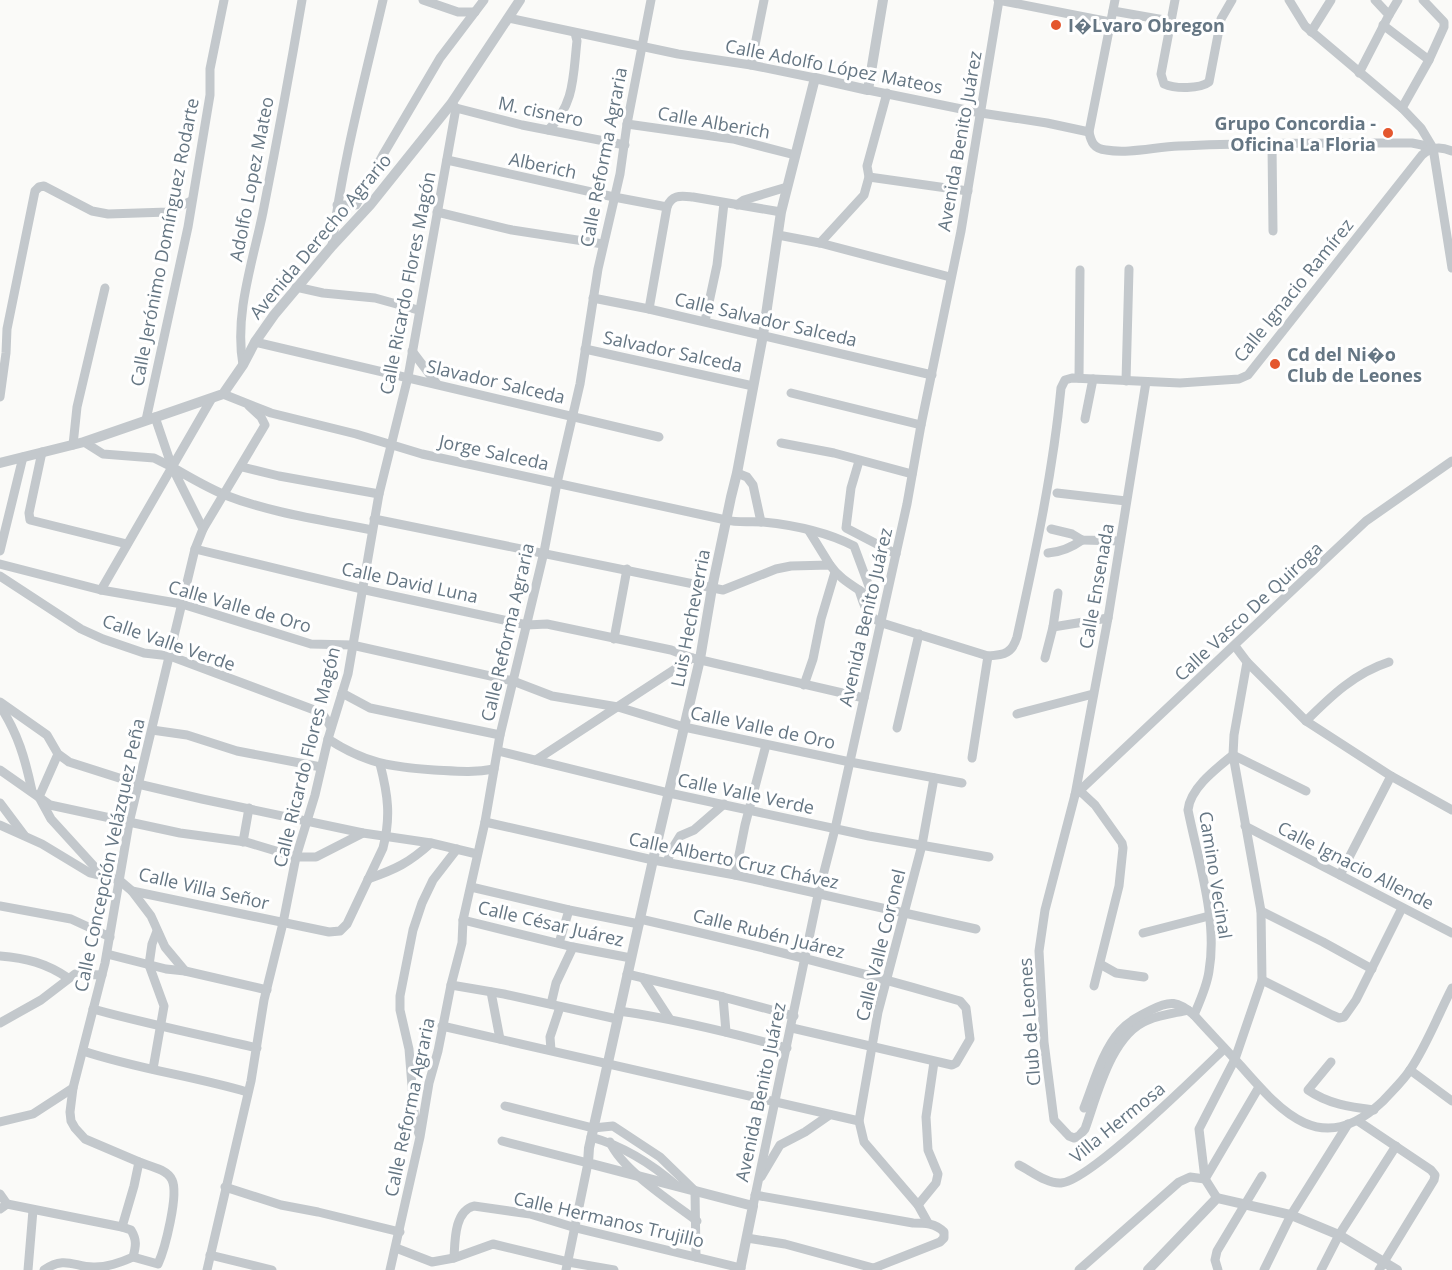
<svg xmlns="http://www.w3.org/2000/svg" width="1452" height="1270" font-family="'Open Sans',sans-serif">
  <rect width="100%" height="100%" fill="#fafaf8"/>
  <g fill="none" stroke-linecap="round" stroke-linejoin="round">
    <!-- minor -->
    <g stroke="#c3c8cc" stroke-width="9">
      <path d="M 423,0 L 458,12 L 475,12"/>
      <path d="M 998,0 L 1110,22"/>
      <path d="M 1115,0 L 1089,132 C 1091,142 1094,149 1106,150 C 1129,154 1155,147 1179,146 C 1256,142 1334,143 1412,143 L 1422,145 L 1428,150"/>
      <path d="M 1175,0 L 1161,74 L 1164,84 C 1175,89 1200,89 1209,82 L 1221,19 L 1232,0"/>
      <path d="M 1289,0 L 1305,26 L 1402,108 L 1421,128 L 1433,148 L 1452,268"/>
      <path d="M 1423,0 L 1444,22 L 1444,27 L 1429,60"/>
      <path d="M 1113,11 L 1170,21"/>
      <path d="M 1389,15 L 1398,0"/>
      <path d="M 508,18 L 678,54 L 751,65 L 815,78"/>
      <path d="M 1383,25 L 1429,60 L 1402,108"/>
      <path d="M 1311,32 L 1331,0"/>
      <path d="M 751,65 L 764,0"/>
      <path d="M 1359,73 L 1389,15 L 1375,0"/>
      <path d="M 868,90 L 981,113 L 1047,123 L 1089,132"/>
      <path d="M 453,105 L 456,108 L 522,125 L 625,145"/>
      <path d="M 627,124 L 733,139 L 795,155"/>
      <path d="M 548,130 C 575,105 573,75 577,41 L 575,33"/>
      <path d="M 1272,145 L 1273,231"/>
      <path d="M 447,160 L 614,197 L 667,207"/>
      <path d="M 869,177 L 968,191"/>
      <path d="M 337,205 L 356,205 L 384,153 L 440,58 L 484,0"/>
      <path d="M 737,205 L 744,200 L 787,187"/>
      <path d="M 437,212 L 512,230 L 603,244"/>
      <path d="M 778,235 L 820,243 L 950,277"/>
      <path d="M 820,243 L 864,195 L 869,177 L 867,166 L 887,93"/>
      <path d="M 332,246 C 342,163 364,82 383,0"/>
      <path d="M 296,287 L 323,293 L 375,298 L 418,310"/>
      <path d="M 593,298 L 649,309 L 932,375"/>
      <path d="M 649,309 L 667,207 C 672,194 681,196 693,197 L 781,212"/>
      <path d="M 705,321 L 717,265 L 724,203"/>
      <path d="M 255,342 L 659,437"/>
      <path d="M 585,349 L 753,386"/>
      <path d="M 412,351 L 437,384"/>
      <path d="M 243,365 C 234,314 253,261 263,212 C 277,141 290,71 302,0"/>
      <path d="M 1079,378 L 1080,270"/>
      <path d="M 1126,381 L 1129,269"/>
      <path d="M 1146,382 L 1108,618 L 1075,795 L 1045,910 L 1039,951 L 1044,1042 L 1054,1120 L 1069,1136 L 1074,1138 L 1079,1136 L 1085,1129 C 1097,1096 1111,1034 1148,1020 C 1160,1015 1175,1013 1188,1010"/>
      <path d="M 791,393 L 921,425"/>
      <path d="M 223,394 L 271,413 L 356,434 L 422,454 L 726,520 C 738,523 750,521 763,522 C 793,525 827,532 854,546 L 873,597"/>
      <path d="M 0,397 L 6,353 L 7,329 L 35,191 L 39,187 L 44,186 L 92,211 L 108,214 L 168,212 L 191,201"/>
      <path d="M 155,417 L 172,467"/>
      <path d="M 1085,419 L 1093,379"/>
      <path d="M 146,420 L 188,227 L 210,95 L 210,69 L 224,0"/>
      <path d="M 84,442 L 103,454 L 154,458 L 172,467"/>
      <path d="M 781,443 L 834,453 L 912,474"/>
      <path d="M 73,445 L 77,407 L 105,288"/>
      <path d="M 42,452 L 29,513 L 30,520 L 127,544"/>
      <path d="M 859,461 L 851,488 L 846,528 L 896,554"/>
      <path d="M 242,467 L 279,476 L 379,494"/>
      <path d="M 737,473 L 747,477 L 753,485 L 761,522"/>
      <path d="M 1057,493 L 1126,501"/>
      <path d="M 374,519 L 723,590 L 776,569 L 791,566 L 830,565 C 838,577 850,584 862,592"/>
      <path d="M 203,529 L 172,467 C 189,477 206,487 225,495 C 271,513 323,520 372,530"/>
      <path d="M 1051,529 L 1072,534 L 1082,540 L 1120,541"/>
      <path d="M 809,531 L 830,565"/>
      <path d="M 195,549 L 361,589 L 527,625 L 547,624 L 671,650 L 692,658 L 864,698"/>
      <path d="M 0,551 L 23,457"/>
      <path d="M 1048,553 C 1061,552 1071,548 1082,540"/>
      <path d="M 0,564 L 101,590 L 182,604 L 311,644 L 352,645 L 513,681 L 552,696 L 618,707 L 684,727 L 850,762 L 962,783"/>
      <path d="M 0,576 L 81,629 L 103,639 L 144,653 L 170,656 L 317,711 L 322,713 L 331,727"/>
      <path d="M 101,590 L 212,398"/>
      <path d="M 859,590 C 864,605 866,616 882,623 L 988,656 C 1005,655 1012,653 1017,637 C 1035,555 1053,472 1061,388 L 1065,380 L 1072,378 L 1180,383 L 1239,379 L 1248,375 L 1422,155 C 1432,147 1440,146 1452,151"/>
      <path d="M 1053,627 L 1108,618"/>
      <path d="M 614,639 L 627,569"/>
      <path d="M 1045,658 L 1053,627 L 1058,593"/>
      <path d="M 1247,662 L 1306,721 L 1391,776 L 1452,810"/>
      <path d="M 804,685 L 813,659 L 821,619 L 835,572"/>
      <path d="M 342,693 L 370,708 L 500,735"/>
      <path d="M 0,702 L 47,735 L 58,754 L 69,762 L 138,784 L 202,799 L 363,833 L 431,843 L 477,854"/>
      <path d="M 0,706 C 18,734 25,758 32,791"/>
      <path d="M 1017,714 L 1093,694"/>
      <path d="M 1306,721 C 1331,696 1355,673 1389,662"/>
      <path d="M 897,728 L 919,634"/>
      <path d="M 152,730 L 187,735 L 237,751 L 321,767"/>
      <path d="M 328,739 C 365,763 390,767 434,770 C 455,771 473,773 494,769"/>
      <path d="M 498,751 L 669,793 L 869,836 L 989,857"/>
      <path d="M 58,754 L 39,797 L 51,819 L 102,875"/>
      <path d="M 972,758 L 988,656"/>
      <path d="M 536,760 L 692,658"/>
      <path d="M 0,770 L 50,805 L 180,833 L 246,842 L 296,857 L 316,857 L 363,833"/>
      <path d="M 1080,791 L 1095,805 L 1122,843 L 1123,848 L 1119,886 L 1094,986"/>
      <path d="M 1075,795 L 1366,521 L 1452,461"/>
      <path d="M 0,803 L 24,835"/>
      <path d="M 485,822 L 653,860 L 735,875 L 976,929"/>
      <path d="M 0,825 L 42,844 L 90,873 L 119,880 L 132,891 L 329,932 L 340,931 L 347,924 L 383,848 C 391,817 388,795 380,764"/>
      <path d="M 1245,826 L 1452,933"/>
      <path d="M 243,842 L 249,808"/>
      <path d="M 667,862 L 672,849 L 680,836 L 694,830 L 724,804"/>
      <path d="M 735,875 L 745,825 L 766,745"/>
      <path d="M 1340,875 L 1391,776"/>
      <path d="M 368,879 C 396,869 409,863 431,843"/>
      <path d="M 471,887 L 569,910 L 639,924"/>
      <path d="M 132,891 L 151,916 L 165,947 L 185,971"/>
      <path d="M 0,906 L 71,919 L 110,937"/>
      <path d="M 1261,911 L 1323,942 L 1372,969"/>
      <path d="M 640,919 C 747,943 854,970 960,1001 L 966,1008 L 970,1039 L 956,1063 L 952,1065 L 792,1028"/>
      <path d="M 463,920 L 573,947 L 631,958"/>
      <path d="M 1143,933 L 1209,916"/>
      <path d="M 559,943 L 569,910"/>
      <path d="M 107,954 L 166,969 L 185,971 L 267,990"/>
      <path d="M 0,956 C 26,958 46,963 68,978"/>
      <path d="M 1100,964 L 1116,973 L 1144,977"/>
      <path d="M 627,974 L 723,997 L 794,1016"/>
      <path d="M 643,978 L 669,1018"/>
      <path d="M 1262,980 L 1332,1015 L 1339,1018 L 1344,1017 L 1356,1000 L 1402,908"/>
      <path d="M 451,985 L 504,994 L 617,1019"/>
      <path d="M 491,992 L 500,1039"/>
      <path d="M 723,997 L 726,1032"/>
      <path d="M 551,1004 L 556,983 L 573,947"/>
      <path d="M 93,1009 C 147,1024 202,1035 257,1048"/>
      <path d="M 619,1011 C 677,1019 732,1033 787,1048"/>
      <path d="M 1194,1015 C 1200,1001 1207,986 1209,971 C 1218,920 1198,860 1188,810 C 1190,788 1217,768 1233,755 L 1306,791"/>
      <path d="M 0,1023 L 41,1000 L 75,974 L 102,975"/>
      <path d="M 442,1026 L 859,1121"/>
      <path d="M 551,1050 L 550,1037 L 560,1007"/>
      <path d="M 83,1051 C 137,1069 193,1076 247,1092"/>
      <path d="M 1331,1062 L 1308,1090 C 1328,1104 1350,1107 1374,1110"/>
      <path d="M 153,1069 L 164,1006 L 149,965 L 152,944 L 157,931"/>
      <path d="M 1410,1070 L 1452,1101"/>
      <path d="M 505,1106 L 593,1128 L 613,1126 L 660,1157 L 695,1191 L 696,1257"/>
      <path d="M 1084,1108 C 1094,1083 1102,1051 1120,1031 C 1129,1021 1141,1015 1151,1010 C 1170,1000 1178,1001 1194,1015 C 1209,1032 1225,1048 1240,1065 C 1282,1113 1322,1159 1383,1101 C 1392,1091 1403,1081 1410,1070 C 1427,1045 1438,1015 1452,988"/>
      <path d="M 1358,1121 L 1431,1170 L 1435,1175 L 1434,1180 L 1379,1270"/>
      <path d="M 0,1122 L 33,1114 L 73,1088"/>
      <path d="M 419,1134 L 415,1123 L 409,1049 L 400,1010 L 400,996 L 413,930 L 422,903 L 433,880 L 457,849"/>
      <path d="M 591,1137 C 623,1146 652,1164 677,1186"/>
      <path d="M 502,1141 L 588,1163 L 566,1270"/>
      <path d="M 610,1142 C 622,1170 672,1202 697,1221"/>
      <path d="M 1019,1165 C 1031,1171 1047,1184 1061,1183 C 1090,1181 1198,1074 1224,1049"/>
      <path d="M 761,1177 L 780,1145 L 805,1132 L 828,1116"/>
      <path d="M 225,1187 L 281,1205 L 318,1212 L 400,1232"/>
      <path d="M 0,1194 L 7,1204"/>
      <path d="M 755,1195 L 913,1223 C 925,1223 935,1223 944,1232 L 944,1238 L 940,1242 L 874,1268"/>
      <path d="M 1217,1198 L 1205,1179 L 1199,1129 L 1235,1059 L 1262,980 L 1261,911 L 1233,755 L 1234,735 L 1247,662 L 1235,646"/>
      <path d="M 918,1205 L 936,1183 L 938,1174 L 928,1150 L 926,1117 L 934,1062"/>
      <path d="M 753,1206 L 818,895 L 835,829 L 907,504 L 921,425 L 961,231 L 999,0"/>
      <path d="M 0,1209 L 7,1204 L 122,1227 L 131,1230 C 137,1240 136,1246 133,1257 C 122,1262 108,1267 95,1267 C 75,1268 66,1255 44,1270"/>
      <path d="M 928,1223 L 918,1205 L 864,1142 L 859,1121 L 878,1012 L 922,845 L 934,778"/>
      <path d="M 122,1227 L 134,1186 L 139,1162 L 85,1139 L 75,1128 L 71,1121 L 70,1112 L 73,1088 L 105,963 L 129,823 L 195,549 L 203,529 L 265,425 L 261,417 L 249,406"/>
      <path d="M 747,1238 L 785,1244 L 877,1269"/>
      <path d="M 396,1248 L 432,1262 L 454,1258 L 493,1244 L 568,1262 L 614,1270"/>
      <path d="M 210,1255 L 272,1270"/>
      <path d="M 133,1257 L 158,1264 C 165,1249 179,1194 172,1180 C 167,1169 149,1166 139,1162"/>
      <path d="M 454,1258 C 455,1242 454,1211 474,1206 L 530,1214 L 576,1228 L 741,1268"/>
      <path d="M 28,1270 L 33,1210"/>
      <path d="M 207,1270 L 251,1081 L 264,1000 L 283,923 L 296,857 L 315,795 L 328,739 L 348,674 L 379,494 L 408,377 L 456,108"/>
      <path d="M 390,1270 L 420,1137 L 429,1083 L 438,1051 L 451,985 L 462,943 L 463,920 L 485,822 L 500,735 L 544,552 L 557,483 L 580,384 L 598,269 L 620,174 L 627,124 L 651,0"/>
      <path d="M 1079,1270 L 1179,1182 L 1190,1177 L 1205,1179 L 1259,1087"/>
      <path d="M 1218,1270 L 1215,1260 L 1217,1251 L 1262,1176"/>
      <path d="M 1264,1270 L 1291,1215 L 1348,1124"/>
      <path d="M 1321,1270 L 1339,1235 L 1396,1146"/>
    </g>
    <!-- tertiary -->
    <g stroke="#c3c8cc" stroke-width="10">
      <path d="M 0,463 L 84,442 L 223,394 L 243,365 L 255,342 L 274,315 L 332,246 L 370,205 L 451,104 L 520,0"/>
      <path d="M 740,1270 L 753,1206 L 588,1163 L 589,1148 L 653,860 L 700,659 L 712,588 L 731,497 L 737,473 L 763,335 L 781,212 L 815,78 L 868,90 L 883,0"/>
      <path d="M 1148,1270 L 1217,1198 L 1291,1215 L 1339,1235 L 1397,1270"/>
    </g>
  </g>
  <!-- markers -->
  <g fill="#e4572e" stroke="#fff" stroke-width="2">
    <circle cx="1056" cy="25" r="6"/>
    <circle cx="1388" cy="133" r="6"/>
    <circle cx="1275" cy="364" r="6"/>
  </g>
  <g text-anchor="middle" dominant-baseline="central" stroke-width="6" stroke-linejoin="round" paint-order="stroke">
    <!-- poi labels -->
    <g font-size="18" font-weight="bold" fill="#657683" stroke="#fff" text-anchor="start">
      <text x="1068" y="25">I�Lvaro Obregon</text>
      <text x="1376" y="123" text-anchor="end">Grupo Concordia -<tspan x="1376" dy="21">Oficina La Floria</tspan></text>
      <text x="1287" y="354">Cd del Ni�o<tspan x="1287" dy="21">Club de Leones</tspan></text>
    </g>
    <!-- street labels -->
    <g font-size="18" fill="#657683" stroke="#fff">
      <text transform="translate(834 66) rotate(11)">Calle Adolfo López Mateos</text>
      <text transform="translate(541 111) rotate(12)">M. cisnero</text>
      <text transform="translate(714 122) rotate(10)">Calle Alberich</text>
      <text transform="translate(959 141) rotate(-80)">Avenida Benito Juárez</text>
      <text transform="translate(603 157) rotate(-79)">Calle Reforma Agraria</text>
      <text transform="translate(543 165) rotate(12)">Alberich</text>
      <text transform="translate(251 179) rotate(-79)">Adolfo Lopez Mateo</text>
      <text transform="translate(320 236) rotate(-50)">Avenida Derecho Agrario</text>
      <text transform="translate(164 242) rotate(-79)">Calle Jerónimo Domínguez Rodarte</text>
      <text transform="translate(407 283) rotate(-79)">Calle Ricardo Flores Magón</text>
      <text transform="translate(1293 290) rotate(-51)">Calle Ignacio Ramírez</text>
      <text transform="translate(766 319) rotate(13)">Calle Salvador Salceda</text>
      <text transform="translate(673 351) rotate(12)">Salvador Salceda</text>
      <text transform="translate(496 381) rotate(13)">Slavador Salceda</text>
      <text transform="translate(494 452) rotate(12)">Jorge Salceda</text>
      <text transform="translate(410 582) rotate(12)">Calle David Luna</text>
      <text transform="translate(1096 586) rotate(-80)">Calle Ensenada</text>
      <text transform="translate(240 606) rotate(16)">Calle Valle de Oro</text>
      <text transform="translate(1248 611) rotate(-43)">Calle Vasco De Quiroga</text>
      <text transform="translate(865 617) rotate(-77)">Avenida Benito Juárez</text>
      <text transform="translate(690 618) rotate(-79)">Luis Hecheverria</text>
      <text transform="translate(507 632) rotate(-77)">Calle Reforma Agraria</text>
      <text transform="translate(169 642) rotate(19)">Calle Valle Verde</text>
      <text transform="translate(763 727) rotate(12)">Calle Valle de Oro</text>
      <text transform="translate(306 757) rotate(-76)">Calle Ricardo Flores Magón</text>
      <text transform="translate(746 793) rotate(12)">Calle Valle Verde</text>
      <text transform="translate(109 855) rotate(-78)">Calle Concepción Velázquez Peña</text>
      <text transform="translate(734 860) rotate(12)">Calle Alberto Cruz Chávez</text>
      <text transform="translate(1356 865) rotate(27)">Calle Ignacio Allende</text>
      <text transform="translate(1216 875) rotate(81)">Camino Vecinal</text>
      <text transform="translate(204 888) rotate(13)">Calle Villa Señor</text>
      <text transform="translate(551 923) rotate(13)">Calle César Juárez</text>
      <text transform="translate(769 933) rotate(14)">Calle Rubén Juárez</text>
      <text transform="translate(880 945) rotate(-76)">Calle Valle Coronel</text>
      <text transform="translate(1029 1022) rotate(-94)">Club de Leones</text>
      <text transform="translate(760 1092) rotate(-78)">Avenida Benito Juárez</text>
      <text transform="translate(409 1107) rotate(-78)">Calle Reforma Agraria</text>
      <text transform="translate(1117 1122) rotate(-39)">Villa Hermosa</text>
      <text transform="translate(609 1219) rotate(13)">Calle Hermanos Trujillo</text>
    </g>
  </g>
</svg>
